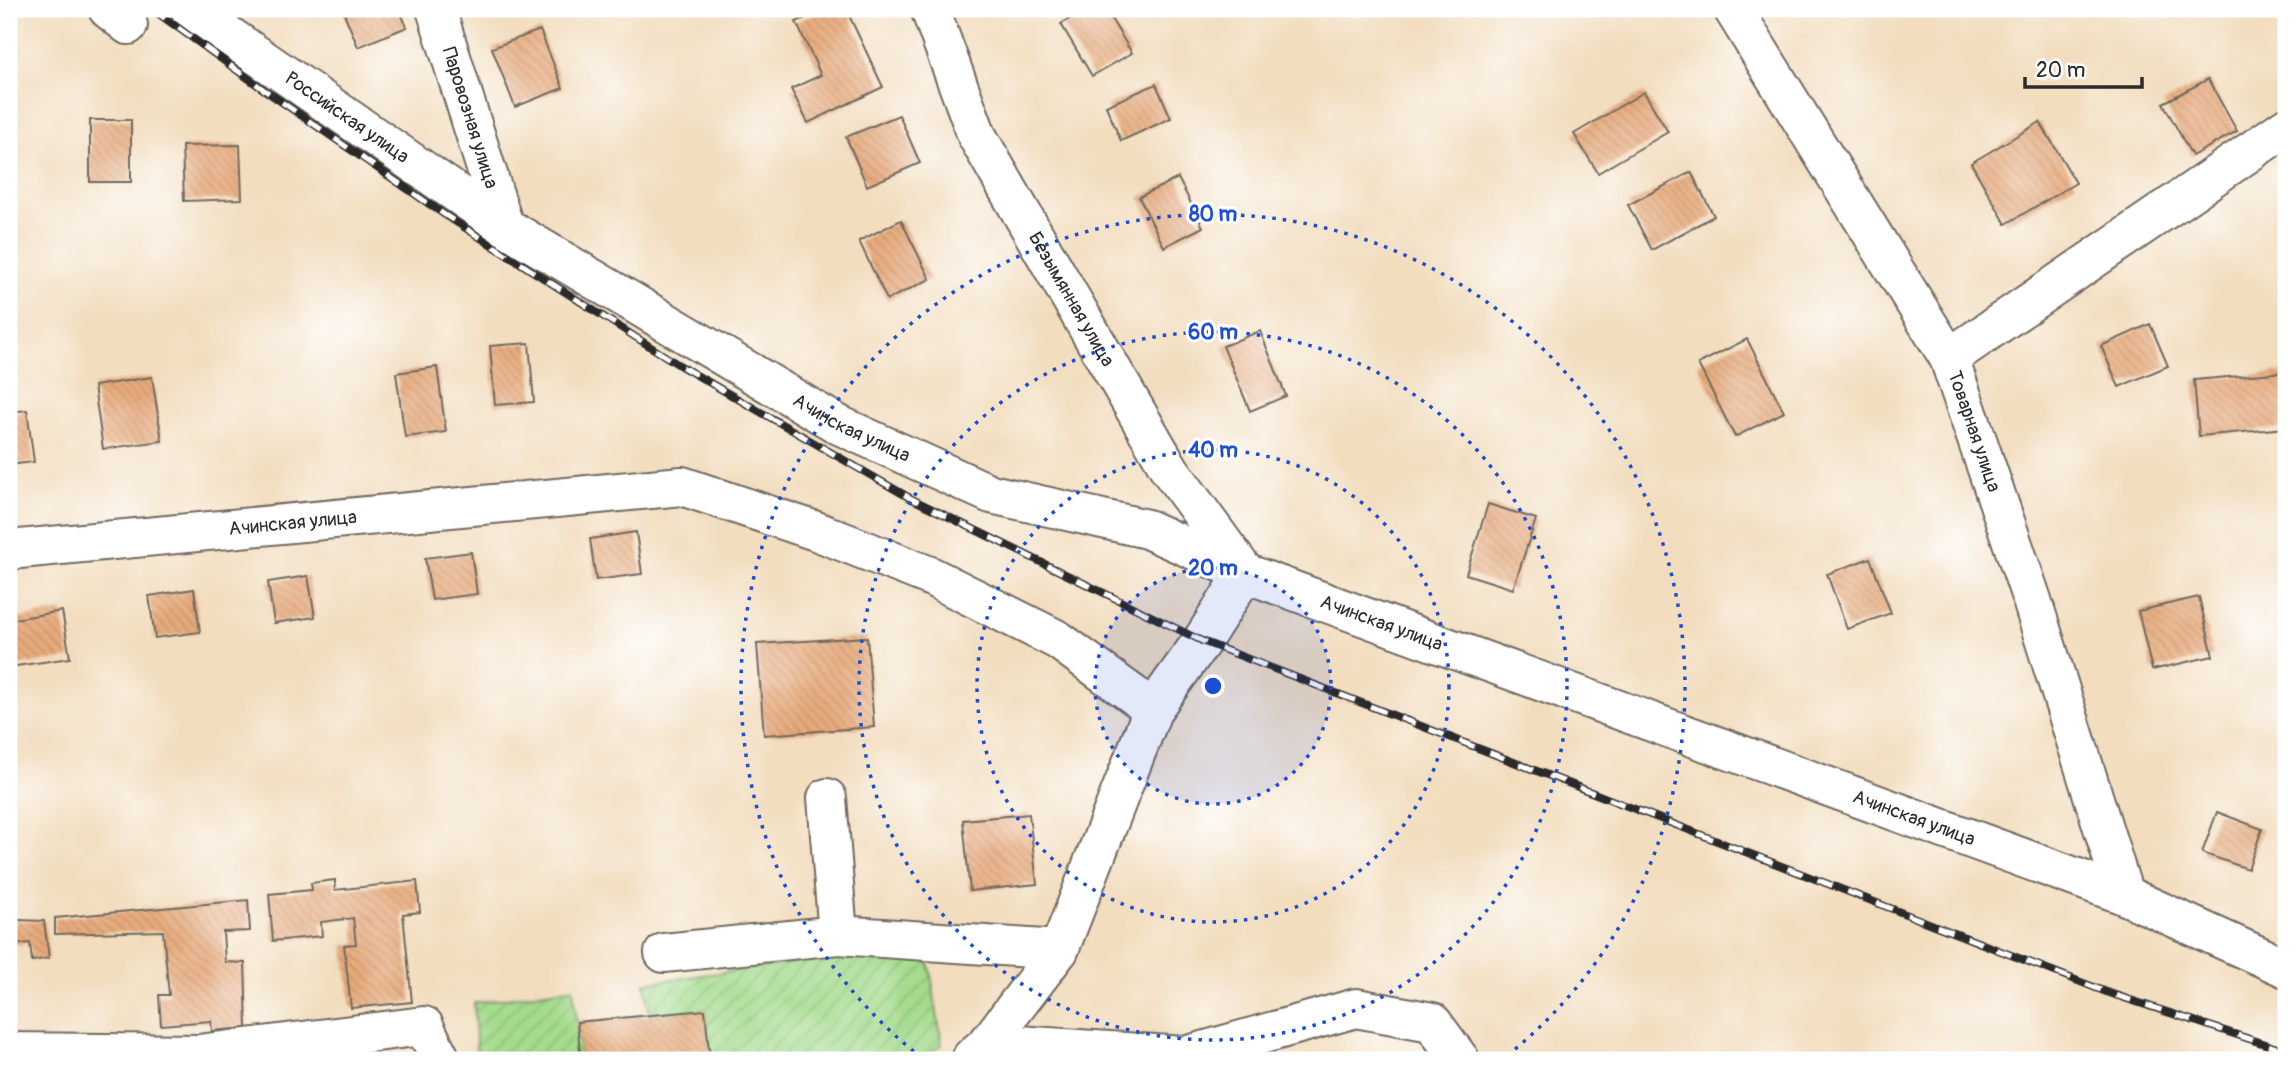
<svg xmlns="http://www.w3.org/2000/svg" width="2295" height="1069" font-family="Pangolin,sans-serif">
  <defs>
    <pattern id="garden-furrows" width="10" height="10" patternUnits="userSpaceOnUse" patternTransform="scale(1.75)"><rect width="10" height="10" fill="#a4db8c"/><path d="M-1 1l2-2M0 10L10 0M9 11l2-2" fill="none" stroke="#8dbc79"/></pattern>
    <pattern id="building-back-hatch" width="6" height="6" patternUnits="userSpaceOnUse" patternTransform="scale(1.75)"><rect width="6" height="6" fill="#e7aa7c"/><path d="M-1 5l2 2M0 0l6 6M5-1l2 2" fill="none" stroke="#c6926b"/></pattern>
  </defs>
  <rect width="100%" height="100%" fill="#fff"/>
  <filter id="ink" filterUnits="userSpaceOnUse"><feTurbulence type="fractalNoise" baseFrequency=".0143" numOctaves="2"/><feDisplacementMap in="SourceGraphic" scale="14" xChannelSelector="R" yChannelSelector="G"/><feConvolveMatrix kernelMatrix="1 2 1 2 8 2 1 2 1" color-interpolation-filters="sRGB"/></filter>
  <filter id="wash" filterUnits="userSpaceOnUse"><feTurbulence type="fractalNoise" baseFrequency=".00686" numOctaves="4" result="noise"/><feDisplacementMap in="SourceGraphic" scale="28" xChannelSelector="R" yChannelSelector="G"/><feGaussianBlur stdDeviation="1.57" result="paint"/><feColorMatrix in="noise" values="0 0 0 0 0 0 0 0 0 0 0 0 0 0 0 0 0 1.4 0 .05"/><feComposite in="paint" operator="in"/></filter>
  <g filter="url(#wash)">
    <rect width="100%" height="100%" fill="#f2ddbe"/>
    <!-- garden -->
    <g fill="url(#garden-furrows)" stroke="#68835c" stroke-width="2">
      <path d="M 878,951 L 929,962 L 942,1045 L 917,1060 L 710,1060 L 705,1010 L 650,1015 L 645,983 Z"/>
      <path d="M 573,988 L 581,1060 L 477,1060 L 474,1003 Z"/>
    </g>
    <g id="blocks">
      <!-- building -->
      <g fill="url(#building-back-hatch)">
        <path d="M 347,9 L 399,9 L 407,27 L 358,47 L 343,11 Z"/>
        <path d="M 826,9 L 846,9 L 883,87 L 808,123 L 791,89 L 821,75 L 796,22 Z"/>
        <path d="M 1085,9 L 1105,9 L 1132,53 L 1092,76 L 1061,24 Z"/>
        <path d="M 540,30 L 563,88 L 515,107 L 492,48 Z"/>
        <path d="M 2208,79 L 2237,131 L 2192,156 L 2163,103 Z"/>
        <path d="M 1156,84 L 1171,118 L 1121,141 L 1106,106 Z"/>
        <path d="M 1644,92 L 1668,132 L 1598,173 L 1574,134 Z"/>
        <path d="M 899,115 L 920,163 L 867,186 L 846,137 Z"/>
        <rect x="90" y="120" width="41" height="62"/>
        <path d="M 2040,122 L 2076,183 L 2006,224 L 1971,163 Z"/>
        <path d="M 240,145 L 242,199 L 184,201 L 182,146 Z"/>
        <path d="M 1691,172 L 1714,216 L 1652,250 L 1628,205 Z"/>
        <path d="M 1178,178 L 1203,227 L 1164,247 L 1139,197 Z"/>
        <path d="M 901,220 L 930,279 L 887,300 L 859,241 Z"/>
        <path d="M 2150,324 L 2168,366 L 2119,387 L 2101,346 Z"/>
        <path d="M 1260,331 L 1286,396 L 1250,411 L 1223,346 Z"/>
        <path d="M 1747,339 L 1784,412 L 1735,437 L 1698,364 Z"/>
        <path d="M 529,343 L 534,402 L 495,405 L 490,346 Z"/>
        <path d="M 437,367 L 446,432 L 405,437 L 396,373 Z"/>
        <path d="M 2286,372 L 2286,428 L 2199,436 L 2194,380 Z"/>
        <path d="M 152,377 L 162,441 L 103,449 L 94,386 Z"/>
        <path d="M 27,410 L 34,462 L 9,465 L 9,412 Z"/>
        <path d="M 1488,504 L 1536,519 L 1513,589 L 1466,574 Z"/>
        <path d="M 636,532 L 642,574 L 596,580 L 590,539 Z"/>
        <path d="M 471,552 L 477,594 L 432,600 L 425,558 Z"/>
        <path d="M 1870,558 L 1891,613 L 1847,629 L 1827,574 Z"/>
        <path d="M 308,576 L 315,617 L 274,623 L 268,582 Z"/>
        <path d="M 194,589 L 200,632 L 155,638 L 149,596 Z"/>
        <path d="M 2199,597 L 2213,656 L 2152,670 L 2138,611 Z"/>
        <path d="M 62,611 L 70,658 L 9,667 L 9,620 Z"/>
        <path d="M 867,637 L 874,727 L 764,735 L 757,644 Z"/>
        <path d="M 2217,812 L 2262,829 L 2248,869 L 2202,853 Z"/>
        <path d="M 1029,814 L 1037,884 L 970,891 L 963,820 Z"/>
        <path d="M 335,880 L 335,890 L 417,881 L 420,912 L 403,914 L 412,1002 L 351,1008 L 344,945 L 356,944 L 353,918 L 321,922 L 322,936 L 273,941 L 269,894 L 312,890 L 311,883 Z"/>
        <path d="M 248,900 L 250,931 L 223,932 L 225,962 L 245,963 L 247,1028 L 212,1031 L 211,1021 L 161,1025 L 159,995 L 169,995 L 163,931 L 55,934 L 55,918 Z"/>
        <path d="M 19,920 L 44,921 L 49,958 L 32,961 L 30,943 L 9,945 L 9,921 Z"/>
        <path d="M 705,1010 L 710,1060 L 581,1060 L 577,1022 Z"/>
      </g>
    </g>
  </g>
  <g filter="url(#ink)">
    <use href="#blocks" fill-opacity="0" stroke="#71695e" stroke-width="2"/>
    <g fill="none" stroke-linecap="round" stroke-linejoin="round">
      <defs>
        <g id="minor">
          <path d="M 108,9 L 128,25"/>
          <path id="s1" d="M 190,9 L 504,226 L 839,425 L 991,494 L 1147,529 L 1245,573 L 2124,895 L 2286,968"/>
          <path id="s2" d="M 436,9 L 504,226"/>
          <path id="s3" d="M 930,9 L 977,136 L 1170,470 L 1245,573 L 1202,641 L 1153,709 L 1059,950 L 988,1043 L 985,1060"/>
          <path id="s4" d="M 1733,9 L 1949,358 L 2032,600 L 2124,895"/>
          <path d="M 1949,358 L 2286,127"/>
          <path id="s5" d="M 9,550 L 682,486 L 816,531 L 930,576 L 1058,640 L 1153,709"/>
          <path d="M 827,798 L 838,935 L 1059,950"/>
          <path d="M 664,953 L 838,935"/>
          <path d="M 9,1052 L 198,1054"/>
          <path d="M 972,1057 L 988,1043 L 1185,1056 L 1356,1008 L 1432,1022 L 1460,1060"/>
          <path d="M 198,1060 L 198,1054 L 424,1026 L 441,1060"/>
        </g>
      </defs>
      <!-- minor casing -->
      <use href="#minor" stroke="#71695e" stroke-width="42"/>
      <!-- minor -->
      <use href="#minor" stroke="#fff" stroke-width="38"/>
      <defs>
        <path id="rail" d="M 152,9 L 263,89 L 445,215 L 679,365 L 910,498 L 1202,641 L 2109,993 L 2286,1051"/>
      </defs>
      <!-- rail casing -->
      <use href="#rail" stroke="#2b2b2b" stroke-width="8"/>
      <!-- rail -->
      <use href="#rail" stroke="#fff" stroke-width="5" stroke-dasharray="16" stroke-linecap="butt"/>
    </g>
  </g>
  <!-- distance rings -->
  <circle cx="1213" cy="686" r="118" fill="#1d4ed8" fill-opacity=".12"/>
  <g fill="none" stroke="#1d4ed8" stroke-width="3.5" stroke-dasharray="3.5 7">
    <circle cx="1213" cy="686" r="118"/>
    <circle cx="1213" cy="686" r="236"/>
    <circle cx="1213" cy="686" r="354"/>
    <path d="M922 1058A472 472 0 1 1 1504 1058"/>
  </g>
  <g text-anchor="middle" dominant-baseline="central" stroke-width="6" stroke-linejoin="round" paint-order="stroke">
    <!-- street labels -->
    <g font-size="19" fill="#2b2b2b" stroke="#fff">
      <text stroke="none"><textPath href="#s1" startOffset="191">Российская улица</textPath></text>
      <text stroke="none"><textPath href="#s2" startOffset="114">Паровозная улица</textPath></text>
      <text stroke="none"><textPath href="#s3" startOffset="324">Безымянная улица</textPath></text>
      <text stroke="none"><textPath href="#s1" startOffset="784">Ачинская улица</textPath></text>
      <text stroke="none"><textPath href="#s4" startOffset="488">Товарная улица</textPath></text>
      <text stroke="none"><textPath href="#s5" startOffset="285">Ачинская улица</textPath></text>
      <text stroke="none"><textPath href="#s1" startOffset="1351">Ачинская улица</textPath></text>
      <text stroke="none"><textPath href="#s1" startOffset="1918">Ачинская улица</textPath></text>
    </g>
  </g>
  <circle cx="1213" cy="686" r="10" fill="#1d4ed8" stroke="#fff" stroke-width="3.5"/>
  <g font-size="21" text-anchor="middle" font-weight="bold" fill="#1d4ed8" stroke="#fff" stroke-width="6" stroke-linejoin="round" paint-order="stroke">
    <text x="1213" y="221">80 m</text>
    <text x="1213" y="339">60 m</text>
    <text x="1213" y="457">40 m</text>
    <text x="1213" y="575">20 m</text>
  </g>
  <!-- margin -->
  <rect width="2295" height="1069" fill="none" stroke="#fff" stroke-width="35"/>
  <!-- scale -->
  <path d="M2025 77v10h117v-10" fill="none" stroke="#2b2b2b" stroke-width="3.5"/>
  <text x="2036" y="77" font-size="21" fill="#2b2b2b" stroke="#ffffff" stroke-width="5" paint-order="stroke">20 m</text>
</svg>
